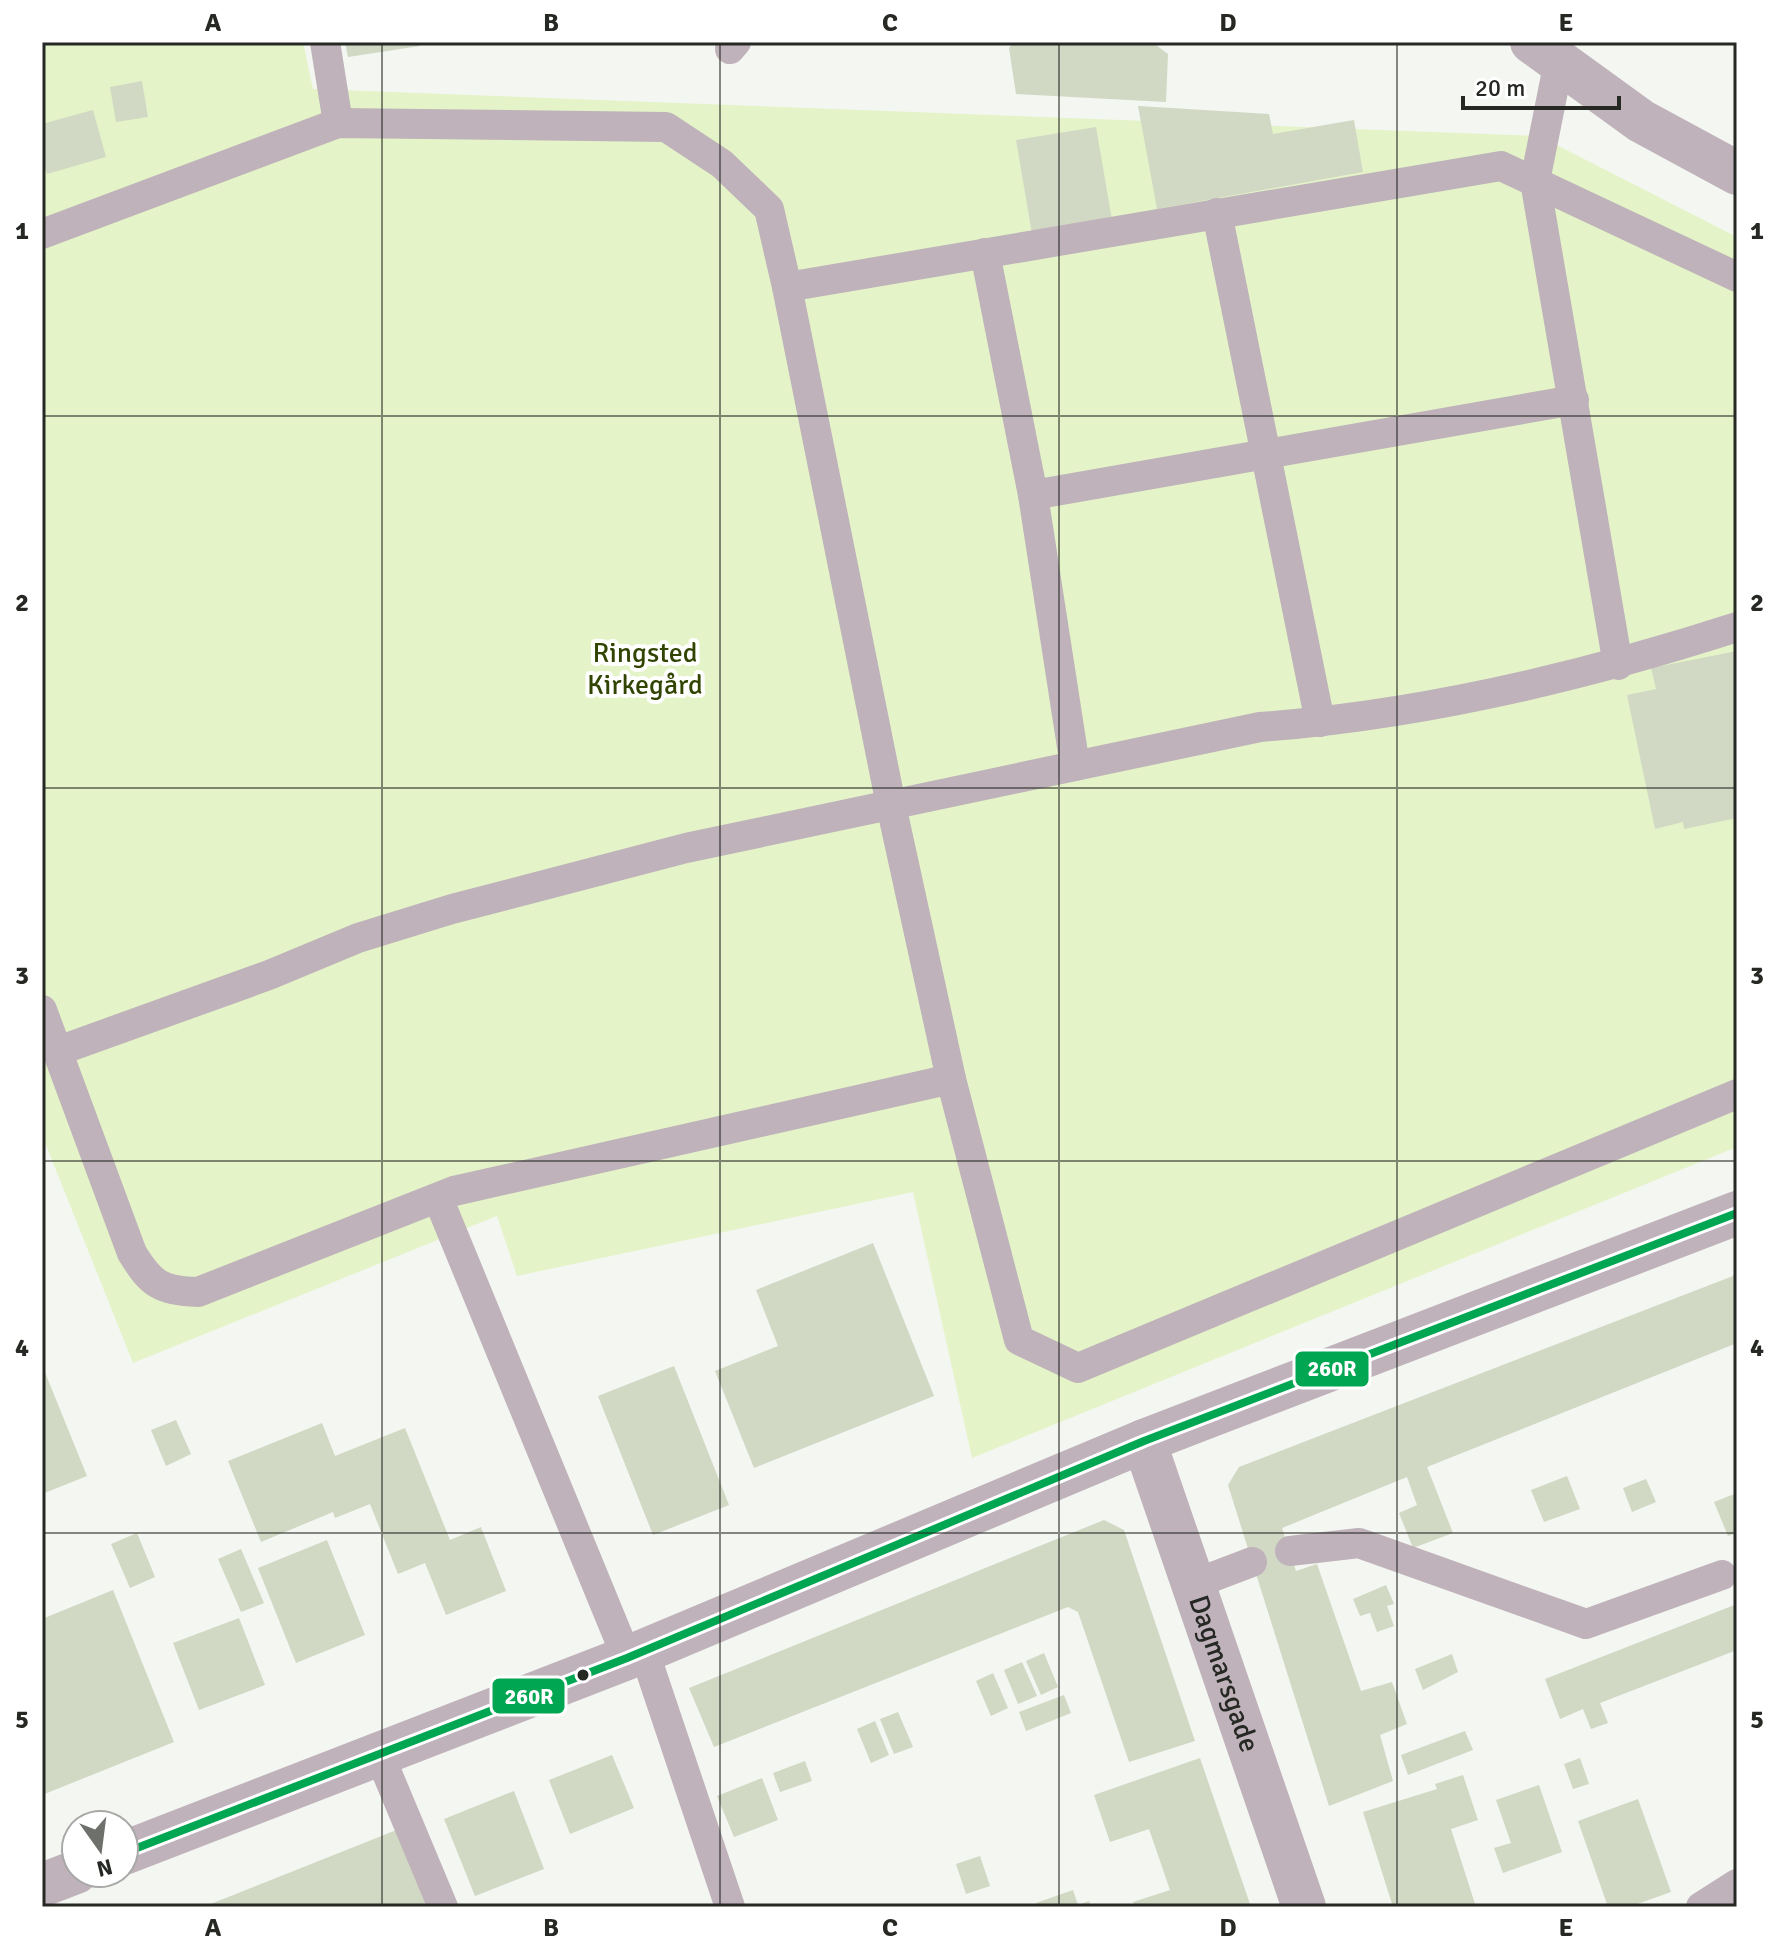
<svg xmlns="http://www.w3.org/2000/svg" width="1779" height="1949" font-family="Signika,sans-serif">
  <rect width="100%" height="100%" fill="#f4f6f1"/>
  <!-- green -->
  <path fill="#e4f4c8" d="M 42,42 L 303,42 L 313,89 L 1539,136 L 1737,237 L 1737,1147 L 972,1458 L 913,1192 L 517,1276 L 497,1216 L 133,1363 L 42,1135 Z"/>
  <!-- building -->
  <g fill="#d1d8c4">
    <path d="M 345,42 L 420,42 L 420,46 L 348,57 Z"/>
    <path d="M 1014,42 L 1152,42 L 1168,54 L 1166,102 L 1016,94 L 1009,48 Z"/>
    <path d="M 142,81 L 148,117 L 116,122 L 110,87 Z"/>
    <path d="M 1138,106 L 1269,114 L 1273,134 L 1354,120 L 1363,172 L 1157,209 Z"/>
    <path d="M 93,110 L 106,157 L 47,174 L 42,158 L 42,124 Z"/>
    <path d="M 1096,127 L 1112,220 L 1032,234 L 1016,140 Z"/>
    <path d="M 1737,651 L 1737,818 L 1684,829 L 1683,822 L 1655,829 L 1627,695 L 1656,689 L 1651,668 Z"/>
    <path d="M 873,1243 L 934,1396 L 754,1468 L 715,1371 L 778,1346 L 756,1290 Z"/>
    <path d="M 1737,1266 L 1737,1343 L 1427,1467 L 1453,1533 L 1413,1548 L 1399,1513 L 1417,1505 L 1407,1477 L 1282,1528 L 1296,1571 L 1317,1564 L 1361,1691 L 1392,1682 L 1407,1724 L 1380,1735 L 1393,1781 L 1329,1806 L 1228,1485 L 1239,1467 L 1733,1276 Z"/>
    <path d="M 42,1365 L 87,1476 L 42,1494 Z"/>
    <path d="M 674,1366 L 729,1505 L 653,1535 L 598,1396 Z"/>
    <path d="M 176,1420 L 191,1454 L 166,1466 L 151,1430 Z"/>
    <path d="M 322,1423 L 335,1456 L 405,1428 L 450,1540 L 481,1527 L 506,1591 L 446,1615 L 425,1563 L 398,1574 L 370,1504 L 335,1518 L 333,1512 L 261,1542 L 228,1461 Z"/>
    <path d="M 1567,1476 L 1580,1509 L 1544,1522 L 1531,1490 Z"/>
    <path d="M 1646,1479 L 1656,1502 L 1632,1512 L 1623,1488 Z"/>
    <path d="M 1737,1493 L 1737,1533 L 1728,1536 L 1714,1502 Z"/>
    <path d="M 1104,1520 L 1124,1530 L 1195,1741 L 1129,1762 L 1078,1612 L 1068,1607 L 714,1747 L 689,1688 Z"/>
    <path d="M 137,1533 L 155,1577 L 130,1588 L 111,1544 Z"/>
    <path d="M 327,1540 L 365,1635 L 296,1663 L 258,1568 Z"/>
    <path d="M 241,1549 L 264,1603 L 241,1612 L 218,1559 Z"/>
    <path d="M 1386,1585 L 1394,1604 L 1387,1606 L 1394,1626 L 1377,1632 L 1370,1613 L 1360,1616 L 1353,1599 Z"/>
    <path d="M 113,1590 L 174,1742 L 42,1795 L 42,1619 Z"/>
    <path d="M 1737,1604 L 1737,1650 L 1600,1703 L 1608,1723 L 1591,1729 L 1583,1709 L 1560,1719 L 1545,1679 Z"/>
    <path d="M 239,1618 L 265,1685 L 199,1710 L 173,1643 Z"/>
    <path d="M 1044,1653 L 1058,1687 L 1041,1695 L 1026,1661 Z"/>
    <path d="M 1452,1654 L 1458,1672 L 1423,1690 L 1415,1669 Z"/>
    <path d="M 1022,1662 L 1037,1696 L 1018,1704 L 1004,1670 Z"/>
    <path d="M 993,1673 L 1008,1708 L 991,1716 L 976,1681 Z"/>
    <path d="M 1064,1695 L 1071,1713 L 1026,1731 L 1019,1712 Z"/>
    <path d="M 898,1712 L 913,1747 L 894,1754 L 880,1719 Z"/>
    <path d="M 875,1721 L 889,1755 L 871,1763 L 857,1729 Z"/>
    <path d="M 1465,1731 L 1473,1750 L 1408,1775 L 1401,1755 Z"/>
    <path d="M 612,1755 L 634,1808 L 570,1834 L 549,1780 Z"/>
    <path d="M 1200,1758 L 1251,1907 L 1135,1907 L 1133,1902 L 1170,1890 L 1149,1829 L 1110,1842 L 1094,1795 Z"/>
    <path d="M 1580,1758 L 1589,1784 L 1573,1789 L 1564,1764 Z"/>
    <path d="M 805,1761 L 812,1781 L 780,1792 L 773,1773 Z"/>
    <path d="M 1463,1775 L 1478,1820 L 1451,1829 L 1476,1907 L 1393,1907 L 1363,1812 L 1437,1789 L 1435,1784 Z"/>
    <path d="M 762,1778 L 778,1820 L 734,1837 L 717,1796 Z"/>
    <path d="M 1539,1785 L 1562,1852 L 1503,1873 L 1494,1848 L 1511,1843 L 1496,1800 Z"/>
    <path d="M 514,1791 L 544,1869 L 475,1896 L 444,1819 Z"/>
    <path d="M 1638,1799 L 1671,1892 L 1629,1907 L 1608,1907 L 1578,1821 Z"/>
    <path d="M 399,1829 L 430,1907 L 203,1907 Z"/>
    <path d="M 980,1856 L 990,1886 L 966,1894 L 956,1864 Z"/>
    <path d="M 1073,1890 L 1078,1905 L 1089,1901 L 1091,1907 L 1038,1907 L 1036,1903 Z"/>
  </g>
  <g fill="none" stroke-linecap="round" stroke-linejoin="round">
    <!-- service -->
    <g stroke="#bfb2ba" stroke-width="30">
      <path d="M 325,42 L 338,123"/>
      <path d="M 730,49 L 736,42"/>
      <path d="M 1559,61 L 1535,181 L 1618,665"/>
      <path d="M 1217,213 L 1320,722"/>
      <path d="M 42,234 L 338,123 L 666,127 L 722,164 L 769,209 L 787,287 L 1501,166 L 1737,277"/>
      <path d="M 985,253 L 1033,495 L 1075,766"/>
      <path d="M 787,287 L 891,805 L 951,1079"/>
      <path d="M 1033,495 L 1574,400"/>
      <path d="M 42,1010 L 132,1253 C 151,1284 161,1291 198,1292 L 454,1191 L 951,1079 L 1019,1340 L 1078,1368 L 1737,1094"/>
      <path d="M 58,1051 L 269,975 L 358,938 L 452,909 L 686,848 L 1260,727 C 1423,715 1582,677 1737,627"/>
      <path d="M 438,1198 L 627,1658"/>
      <path d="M 1290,1551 L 1359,1543 L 1586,1624 L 1722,1575"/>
      <path d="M 1194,1584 L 1252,1562"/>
      <path d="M 644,1651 L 730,1907"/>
      <path d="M 379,1754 L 443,1907"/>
      <path d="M 1701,1907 L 1737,1884"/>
    </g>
    <!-- minor -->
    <path stroke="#bfb2ba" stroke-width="44" id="s1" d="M 1144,1441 L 1304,1907"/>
    <!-- tertiary -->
    <g stroke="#bfb2ba" stroke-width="44">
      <path d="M 1532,42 L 1641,121 L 1737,173"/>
      <path d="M 124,1853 L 627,1658 L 1144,1441 L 1737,1213"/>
      <path d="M 42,1885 L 76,1872"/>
    </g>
    <defs>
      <path id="bus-1" d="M 124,1853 L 627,1658 L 1144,1441 L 1737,1213"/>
    </defs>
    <!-- bus-1 casing -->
    <use href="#bus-1" stroke="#fff" stroke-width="14"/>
    <!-- bus-1 -->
    <use href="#bus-1" stroke="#00a651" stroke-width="8"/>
  </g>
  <!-- grid -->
  <path fill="none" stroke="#262824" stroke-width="2" stroke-opacity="0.55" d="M 382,42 L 382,1907M 720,42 L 720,1907M 1059,42 L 1059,1907M 1397,42 L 1397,1907M 42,416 L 1737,416M 42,788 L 1737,788M 42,1161 L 1737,1161M 42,1533 L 1737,1533"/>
  <!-- markers -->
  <circle fill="#262824" stroke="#fff" stroke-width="3" cx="583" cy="1675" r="7"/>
  <g text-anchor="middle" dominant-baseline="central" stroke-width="8" stroke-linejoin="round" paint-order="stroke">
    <!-- park labels -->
    <g font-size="28" fill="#314401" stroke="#fff">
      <text x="645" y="653">Ringsted<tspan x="645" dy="32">Kirkegård</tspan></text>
    </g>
    <!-- street labels -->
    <g font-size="28" fill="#262824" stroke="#fff">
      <text stroke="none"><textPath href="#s1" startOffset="246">Dagmarsgade</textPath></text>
    </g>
  </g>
  <g stroke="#fff" stroke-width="3">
    <rect x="1294" y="1350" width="76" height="38" rx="8" fill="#00a651"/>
    <rect x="491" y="1677" width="75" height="38" rx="8" fill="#00a651"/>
  </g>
  <g font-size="22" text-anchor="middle" font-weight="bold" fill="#fff">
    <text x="1332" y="1376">260R</text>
    <text x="529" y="1704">260R</text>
  </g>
  <!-- border -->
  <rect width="1779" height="1949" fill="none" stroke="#ffffff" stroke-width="88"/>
  <!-- north arrow -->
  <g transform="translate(100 1849) rotate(166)"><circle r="38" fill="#ffffff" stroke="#a8a9a7" stroke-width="2"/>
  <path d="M0-6L14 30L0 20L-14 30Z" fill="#6e706c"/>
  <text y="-12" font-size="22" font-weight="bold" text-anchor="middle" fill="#262824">N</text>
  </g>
  <!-- scale -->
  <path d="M1463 96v12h156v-12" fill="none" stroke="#262824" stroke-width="4"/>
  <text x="1475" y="96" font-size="24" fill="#262824" stroke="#ffffff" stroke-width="6" paint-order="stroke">20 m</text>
  <rect x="44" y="44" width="1691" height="1861" fill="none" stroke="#262824" stroke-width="3"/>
  <g font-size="26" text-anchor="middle" font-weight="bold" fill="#262824">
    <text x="213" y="31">A</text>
    <text x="551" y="31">B</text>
    <text x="890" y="31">C</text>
    <text x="1228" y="31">D</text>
    <text x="1566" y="31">E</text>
    <text x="22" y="239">1</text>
    <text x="1757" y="239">1</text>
    <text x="22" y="611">2</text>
    <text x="1757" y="611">2</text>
    <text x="22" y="984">3</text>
    <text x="1757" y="984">3</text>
    <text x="22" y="1356">4</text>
    <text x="1757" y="1356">4</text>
    <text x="22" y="1728">5</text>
    <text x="1757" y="1728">5</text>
    <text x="213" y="1936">A</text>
    <text x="551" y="1936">B</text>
    <text x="890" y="1936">C</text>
    <text x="1228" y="1936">D</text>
    <text x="1566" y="1936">E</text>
  </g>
</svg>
